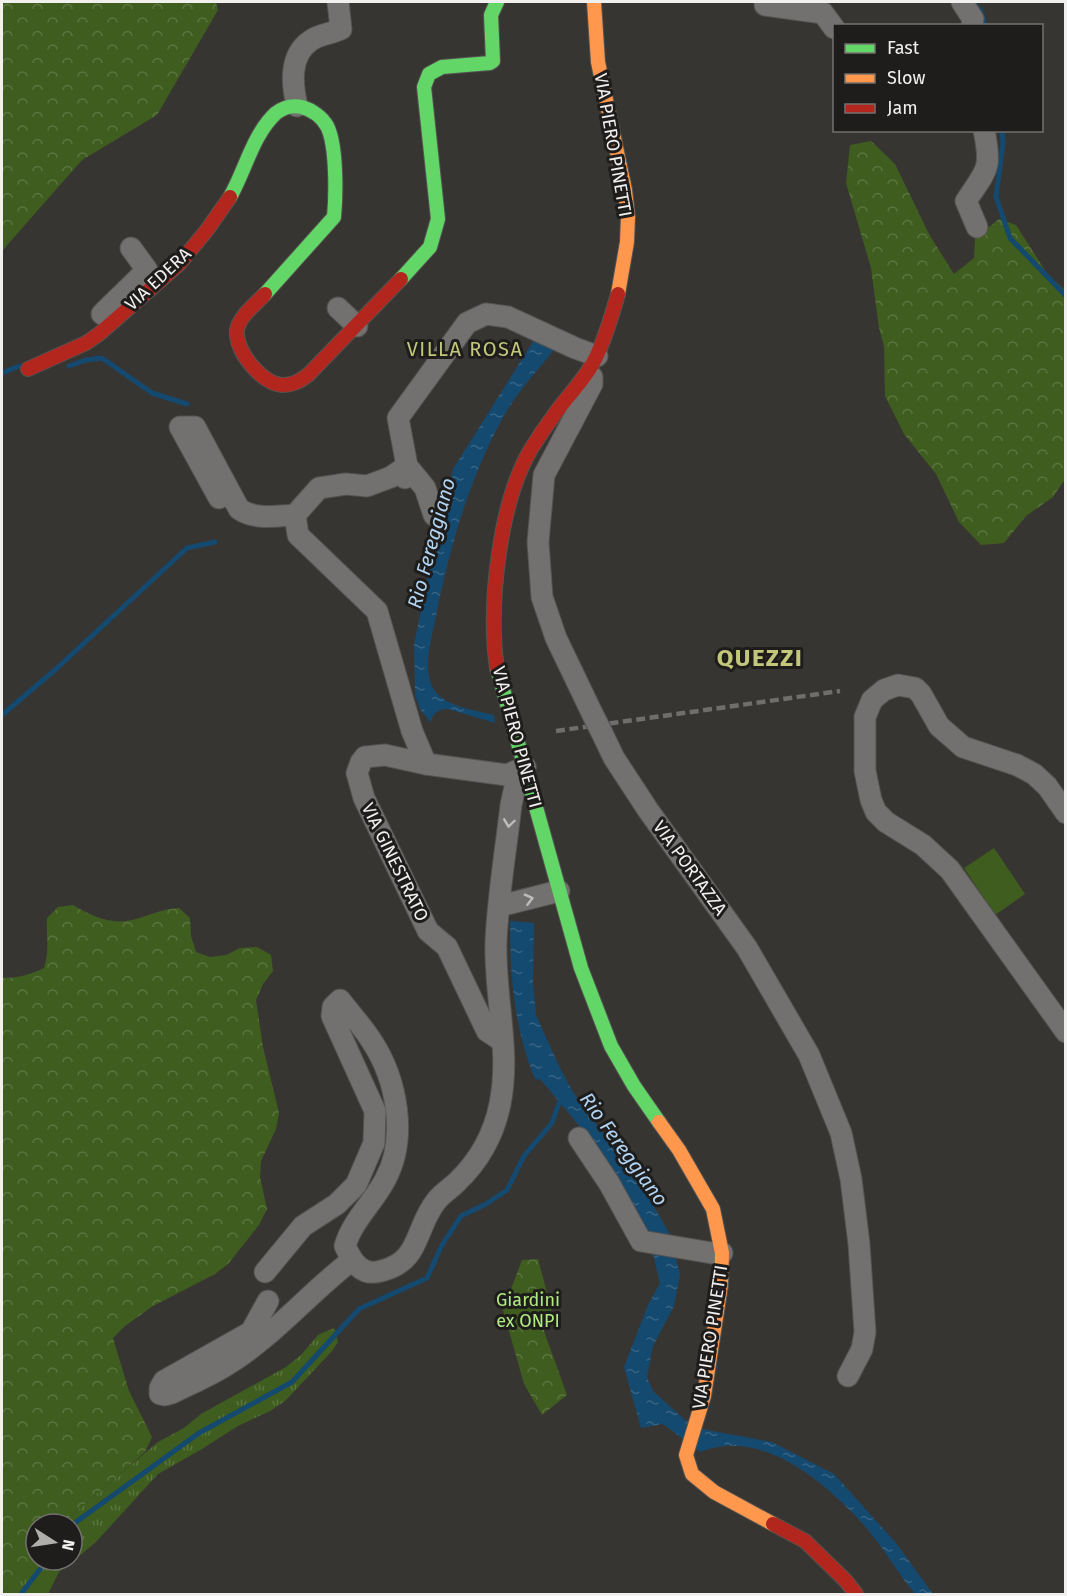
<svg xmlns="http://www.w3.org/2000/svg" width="1067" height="1596" font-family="'Fira Sans',sans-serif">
  <defs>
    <pattern id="grass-tufts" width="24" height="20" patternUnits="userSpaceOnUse" patternTransform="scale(1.5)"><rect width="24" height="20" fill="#3f5d1e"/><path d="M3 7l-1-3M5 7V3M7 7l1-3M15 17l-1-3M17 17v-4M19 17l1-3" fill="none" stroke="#5b753f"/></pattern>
    <pattern id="forest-crowns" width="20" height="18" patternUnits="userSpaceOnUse" patternTransform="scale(1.5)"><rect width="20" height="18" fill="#3f5d1e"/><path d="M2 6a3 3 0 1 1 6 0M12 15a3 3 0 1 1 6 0" fill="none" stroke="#5b753f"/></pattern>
    <pattern id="water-ripples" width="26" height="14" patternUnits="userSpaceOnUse" patternTransform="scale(1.5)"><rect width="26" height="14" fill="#144970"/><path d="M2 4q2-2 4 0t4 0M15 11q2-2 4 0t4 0" fill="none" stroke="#376485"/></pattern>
  </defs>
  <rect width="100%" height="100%" fill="#373532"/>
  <!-- grass -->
  <path fill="url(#grass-tufts)" d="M 334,1328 L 338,1342 L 332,1351 L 285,1401 L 270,1411 L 238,1426 L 202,1449 L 158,1474 L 95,1543 L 59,1572 L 48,1594 L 2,1594 L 20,1568 L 36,1551 L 36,1560 L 72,1560 L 72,1524 L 61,1524 L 158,1442 L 184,1428 L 201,1414 L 286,1367 L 301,1355 L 318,1335 Z"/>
  <!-- forest -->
  <g fill="url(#forest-crowns)">
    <path d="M 2,2 L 216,2 L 218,10 L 157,115 L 82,160 L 2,251 Z"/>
    <path d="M 871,141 L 895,164 L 930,236 L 954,274 L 974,258 L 975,239 L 999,219 L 1016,225 L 1048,275 L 1065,290 L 1065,479 L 1053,497 L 1026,516 L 1004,543 L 981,545 L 959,522 L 936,474 L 904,434 L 885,396 L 884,346 L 879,328 L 871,268 L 846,183 L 850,145 Z"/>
    <path d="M 73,905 C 91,916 111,925 132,920 C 149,916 160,909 179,908 L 190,918 L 191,936 L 196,952 L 210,957 L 226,955 L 240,948 L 257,947 L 271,955 L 273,971 L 263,984 L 256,1000 L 263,1047 L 279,1113 L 276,1129 L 261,1161 L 260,1177 L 267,1209 L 259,1225 L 228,1264 L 215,1274 L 153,1306 L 125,1326 L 113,1338 L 129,1391 L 152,1437 L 145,1452 L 119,1475 L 61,1524 L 36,1524 L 36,1551 L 2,1593 L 2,978 C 17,978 29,975 44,968 C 50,948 46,938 47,918 L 58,907 Z"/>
    <path d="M 538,1259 L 552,1312 L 544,1331 L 567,1395 L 542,1415 L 524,1384 L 503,1310 L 522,1260 Z"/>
  </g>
  <!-- garden -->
  <path fill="#3f5d1e" d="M 994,848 L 1025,894 L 995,915 L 964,868 Z"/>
  <!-- water -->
  <g fill="url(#water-ripples)">
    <path d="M 534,340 L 554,350 C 535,373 514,396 500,423 C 468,483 449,550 436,616 C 432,638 422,667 433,688 C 444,707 474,710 494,715 L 495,723 L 448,709 C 439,709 432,713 431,723 L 420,709 L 415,695 L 414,645 L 427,580 L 441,537 L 445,509 L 453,469 Z"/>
    <path d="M 510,921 L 534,923 L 533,983 L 536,1015 L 559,1066 L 573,1092 L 621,1158 L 633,1169 L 669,1233 L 680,1274 L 674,1306 L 653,1346 L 647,1377 L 653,1391 L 685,1420 L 707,1430 L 772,1442 L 834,1474 L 896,1543 L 933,1594 L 915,1594 C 897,1572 882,1545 863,1524 C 824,1481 761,1427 700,1452 L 663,1424 L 641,1428 L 624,1367 L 648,1305 L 660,1283 L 647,1229 L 619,1180 L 581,1128 L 541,1080 L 535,1079 C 514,1028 510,975 510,921 Z"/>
  </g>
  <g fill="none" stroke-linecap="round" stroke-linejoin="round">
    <!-- stream -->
    <g stroke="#144970" stroke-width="5">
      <path d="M 974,4 L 981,11 L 985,26"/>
      <path d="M 1002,130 L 1003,143 L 996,197 L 1010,238 L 1066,296"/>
      <path d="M 69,366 L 86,360 L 102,358 L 152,393 L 187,404"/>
      <path d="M 2,373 L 19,366"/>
      <path d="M 2,715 L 56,669 L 187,548 L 215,542"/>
      <path d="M 72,1527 L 76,1522 L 199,1433 L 292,1382 L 359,1309 L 427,1278 L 442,1245 L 461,1216 L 486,1204 L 507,1190 L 524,1156 L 552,1123 L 562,1095"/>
      <path d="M 21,1594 L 47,1560"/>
    </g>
    <defs>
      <g id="street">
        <path d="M 962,2 L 973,19 L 972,26"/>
        <path d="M 765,5 L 823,13 L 834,28"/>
        <path d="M 297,106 C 292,84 289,56 310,41 C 319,34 331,34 341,29 L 338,2"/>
        <path d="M 977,227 L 966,201 C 987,169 992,170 984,130"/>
        <path d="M 338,308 L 357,326"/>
        <path d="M 102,314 L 147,270 L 131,248"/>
        <path d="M 592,377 L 592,384 L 544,475 L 538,542 L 542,597 L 556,638 L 592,713"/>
        <path d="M 407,466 L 425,488 L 434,515"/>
        <path d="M 405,478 L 407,466 L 398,418 L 467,323 L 486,314 L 508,317 L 575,348 L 597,356"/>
        <path d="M 219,498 L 180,427 L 195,427 L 239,509 C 255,520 276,516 295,515 L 319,488 L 346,484 L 367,486 L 391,477 L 407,466"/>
        <path d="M 295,515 L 298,535 L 377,611 L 412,731 L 426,764"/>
        <path d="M 602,733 L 614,758 L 648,810 L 747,948 L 809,1055 L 841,1133 L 851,1179 L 859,1244 L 865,1332 L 862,1349 L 848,1376"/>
        <path d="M 1066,813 L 1047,786 L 1034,774 L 1017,765 L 963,747 L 939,726 L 921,694 L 915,688 L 898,685 L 884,690 L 872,700 L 865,717 L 865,771 L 871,800 L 876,812 L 886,822 L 923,845 L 950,870 L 1066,1032"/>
        <path d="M 500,906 L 559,891"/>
        <path d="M 502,1041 L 487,1031 L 447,947 L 428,931 L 364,798 L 357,773 L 361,762 L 365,757 L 385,755 L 426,764 L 507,775 L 525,767"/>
        <path d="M 579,1138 L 609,1183 L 641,1241 L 712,1253 L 722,1253"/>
        <path d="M 265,1272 L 303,1226 L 337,1204 L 356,1185 L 374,1143 L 375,1111 L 332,1016 L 333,1007 L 340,1000 C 350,1013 362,1026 371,1040 C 397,1079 408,1138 385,1180 C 373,1203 352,1221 345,1246 C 352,1261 361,1277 381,1271 C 422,1261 414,1228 437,1200 C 443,1193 451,1188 457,1182 C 480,1160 494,1134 500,1104 C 511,1050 494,995 496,941 C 498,896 506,849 511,805 L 515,787 L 525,767"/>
        <path d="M 268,1301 L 251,1332 L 164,1381 L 160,1388 L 160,1394 L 165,1395 L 172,1393 C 190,1384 209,1376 225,1366 C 272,1338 309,1293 352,1260"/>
      </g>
      <g id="fast">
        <path d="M 230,197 C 245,171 253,134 276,113 C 284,107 293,105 302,107 C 312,110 322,117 327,126 C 337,145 336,196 334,217 L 265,294"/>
        <path d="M 401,279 L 430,247 L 438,219 L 424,87 L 429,74 L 442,67 L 490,63 L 493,61 L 491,15 L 497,2"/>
        <path d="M 497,668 L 581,968 L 611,1046 L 634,1086 L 659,1122"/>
      </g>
      <g id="slow">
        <path d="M 594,2 L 598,62 L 625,190 L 628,217 L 627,242 L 618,294"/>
        <path d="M 659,1122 L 679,1150 L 713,1209 L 722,1253 L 721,1285 L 704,1396 L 686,1455 L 692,1474 L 714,1492 L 773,1524"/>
      </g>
      <g id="jam">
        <path d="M 265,294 C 256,304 238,317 237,331 C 235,351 262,384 282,385 C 293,385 300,381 308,375 L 401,279"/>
        <path d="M 28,369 L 86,343 L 99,334 L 179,264 L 207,230 L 230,197"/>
        <path d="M 497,668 C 488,607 499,503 531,449 C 539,436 548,423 557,411 C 570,393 588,376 597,355 C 606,336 612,315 618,294"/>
        <path d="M 773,1524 L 805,1541 L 846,1581 L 856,1594"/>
      </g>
    </defs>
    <!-- street casing -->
    <use href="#street" stroke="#545351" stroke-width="23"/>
    <!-- fast casing -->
    <use href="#fast" stroke="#545351" stroke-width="16"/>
    <!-- slow casing -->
    <use href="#slow" stroke="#545351" stroke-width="16"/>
    <!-- jam casing -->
    <use href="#jam" stroke="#545351" stroke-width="16"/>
    <!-- street -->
    <use href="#street" stroke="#727170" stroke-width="21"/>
    <!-- fast -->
    <use href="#fast" stroke="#63d668" stroke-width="14"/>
    <!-- slow -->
    <use href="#slow" stroke="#ff974d" stroke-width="14"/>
    <!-- jam -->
    <use href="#jam" stroke="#b3261e" stroke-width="14"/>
    <!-- rail -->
    <path stroke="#6e6e6d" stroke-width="4.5" stroke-dasharray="9 4.5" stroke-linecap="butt" d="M 556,731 L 840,691"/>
    <defs>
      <path id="street-bridge" d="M 592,713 L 602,733"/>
    </defs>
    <!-- street-bridge casing -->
    <use href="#street-bridge" stroke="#545351" stroke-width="23" stroke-linecap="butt"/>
    <!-- street-bridge -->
    <use href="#street-bridge" stroke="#727170" stroke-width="21"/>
  </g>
  <!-- one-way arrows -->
  <defs><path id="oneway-chevron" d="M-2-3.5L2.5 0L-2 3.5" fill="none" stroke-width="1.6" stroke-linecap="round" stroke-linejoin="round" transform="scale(1.5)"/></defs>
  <g stroke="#bfbdbc">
    <use href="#oneway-chevron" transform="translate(509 823) rotate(98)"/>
    <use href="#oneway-chevron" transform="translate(529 899) rotate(-14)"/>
  </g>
  <g text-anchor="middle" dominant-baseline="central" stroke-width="6" stroke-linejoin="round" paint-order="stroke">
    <!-- street labels -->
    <g font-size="18" fill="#f2f0ee" stroke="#1e1d1b">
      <text transform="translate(613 145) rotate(80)">VIA PIERO PINETTI</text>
      <text transform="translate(158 279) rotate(-43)">VIA EDERA</text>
      <text transform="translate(517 737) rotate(75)">VIA PIERO PINETTI</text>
      <text transform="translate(395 862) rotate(64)">VIA GINESTRATO</text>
      <text transform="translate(690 868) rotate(54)">VIA PORTAZZA</text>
      <text transform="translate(710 1337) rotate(-81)">VIA PIERO PINETTI</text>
    </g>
    <!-- park labels -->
    <g font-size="18" fill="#b2ea82" stroke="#1e1d1b">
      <text x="528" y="1300">Giardini<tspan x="528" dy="21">ex ONPI</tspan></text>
    </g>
    <!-- neighbourhood labels -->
    <g font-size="20" letter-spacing="1.5" fill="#c2c77a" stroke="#1e1d1b">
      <text x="465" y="349">VILLA ROSA</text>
    </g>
    <!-- water labels -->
    <g font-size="20" font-style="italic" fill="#b1d4f4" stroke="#1e1d1b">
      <text transform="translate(431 543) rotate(-75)">Rio Fereggiano</text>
      <text transform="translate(624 1149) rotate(54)">Rio Fereggiano</text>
    </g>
    <!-- district labels -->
    <g font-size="24" font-weight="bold" letter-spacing="1.5" fill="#c2c77a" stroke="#1e1d1b">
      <text x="760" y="658">QUEZZI</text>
    </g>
  </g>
  <!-- border -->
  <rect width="1067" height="1596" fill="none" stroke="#f2f0ee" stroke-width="6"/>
  <!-- legend -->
  <rect x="833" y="24" width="210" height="108" fill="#1e1d1b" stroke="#73716f" stroke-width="1.5"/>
  <rect x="845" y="44" width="30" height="9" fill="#63d668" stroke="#73716f" stroke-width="1.5"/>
  <text x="887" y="54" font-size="18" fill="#f2f0ee">Fast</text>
  <rect x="845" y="74" width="30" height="9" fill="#ff974d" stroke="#73716f" stroke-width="1.5"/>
  <text x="887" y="84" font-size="18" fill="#f2f0ee">Slow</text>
  <rect x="845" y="104" width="30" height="9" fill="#b3261e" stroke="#73716f" stroke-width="1.5"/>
  <text x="887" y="114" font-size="18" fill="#f2f0ee">Jam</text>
  <!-- north arrow -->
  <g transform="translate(54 1542) rotate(102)"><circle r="28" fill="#1e1d1b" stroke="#73716f" stroke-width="1.5"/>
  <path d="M0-4.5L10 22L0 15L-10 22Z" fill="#b1afac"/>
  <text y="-9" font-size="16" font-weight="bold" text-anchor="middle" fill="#f2f0ee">N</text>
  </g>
</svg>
